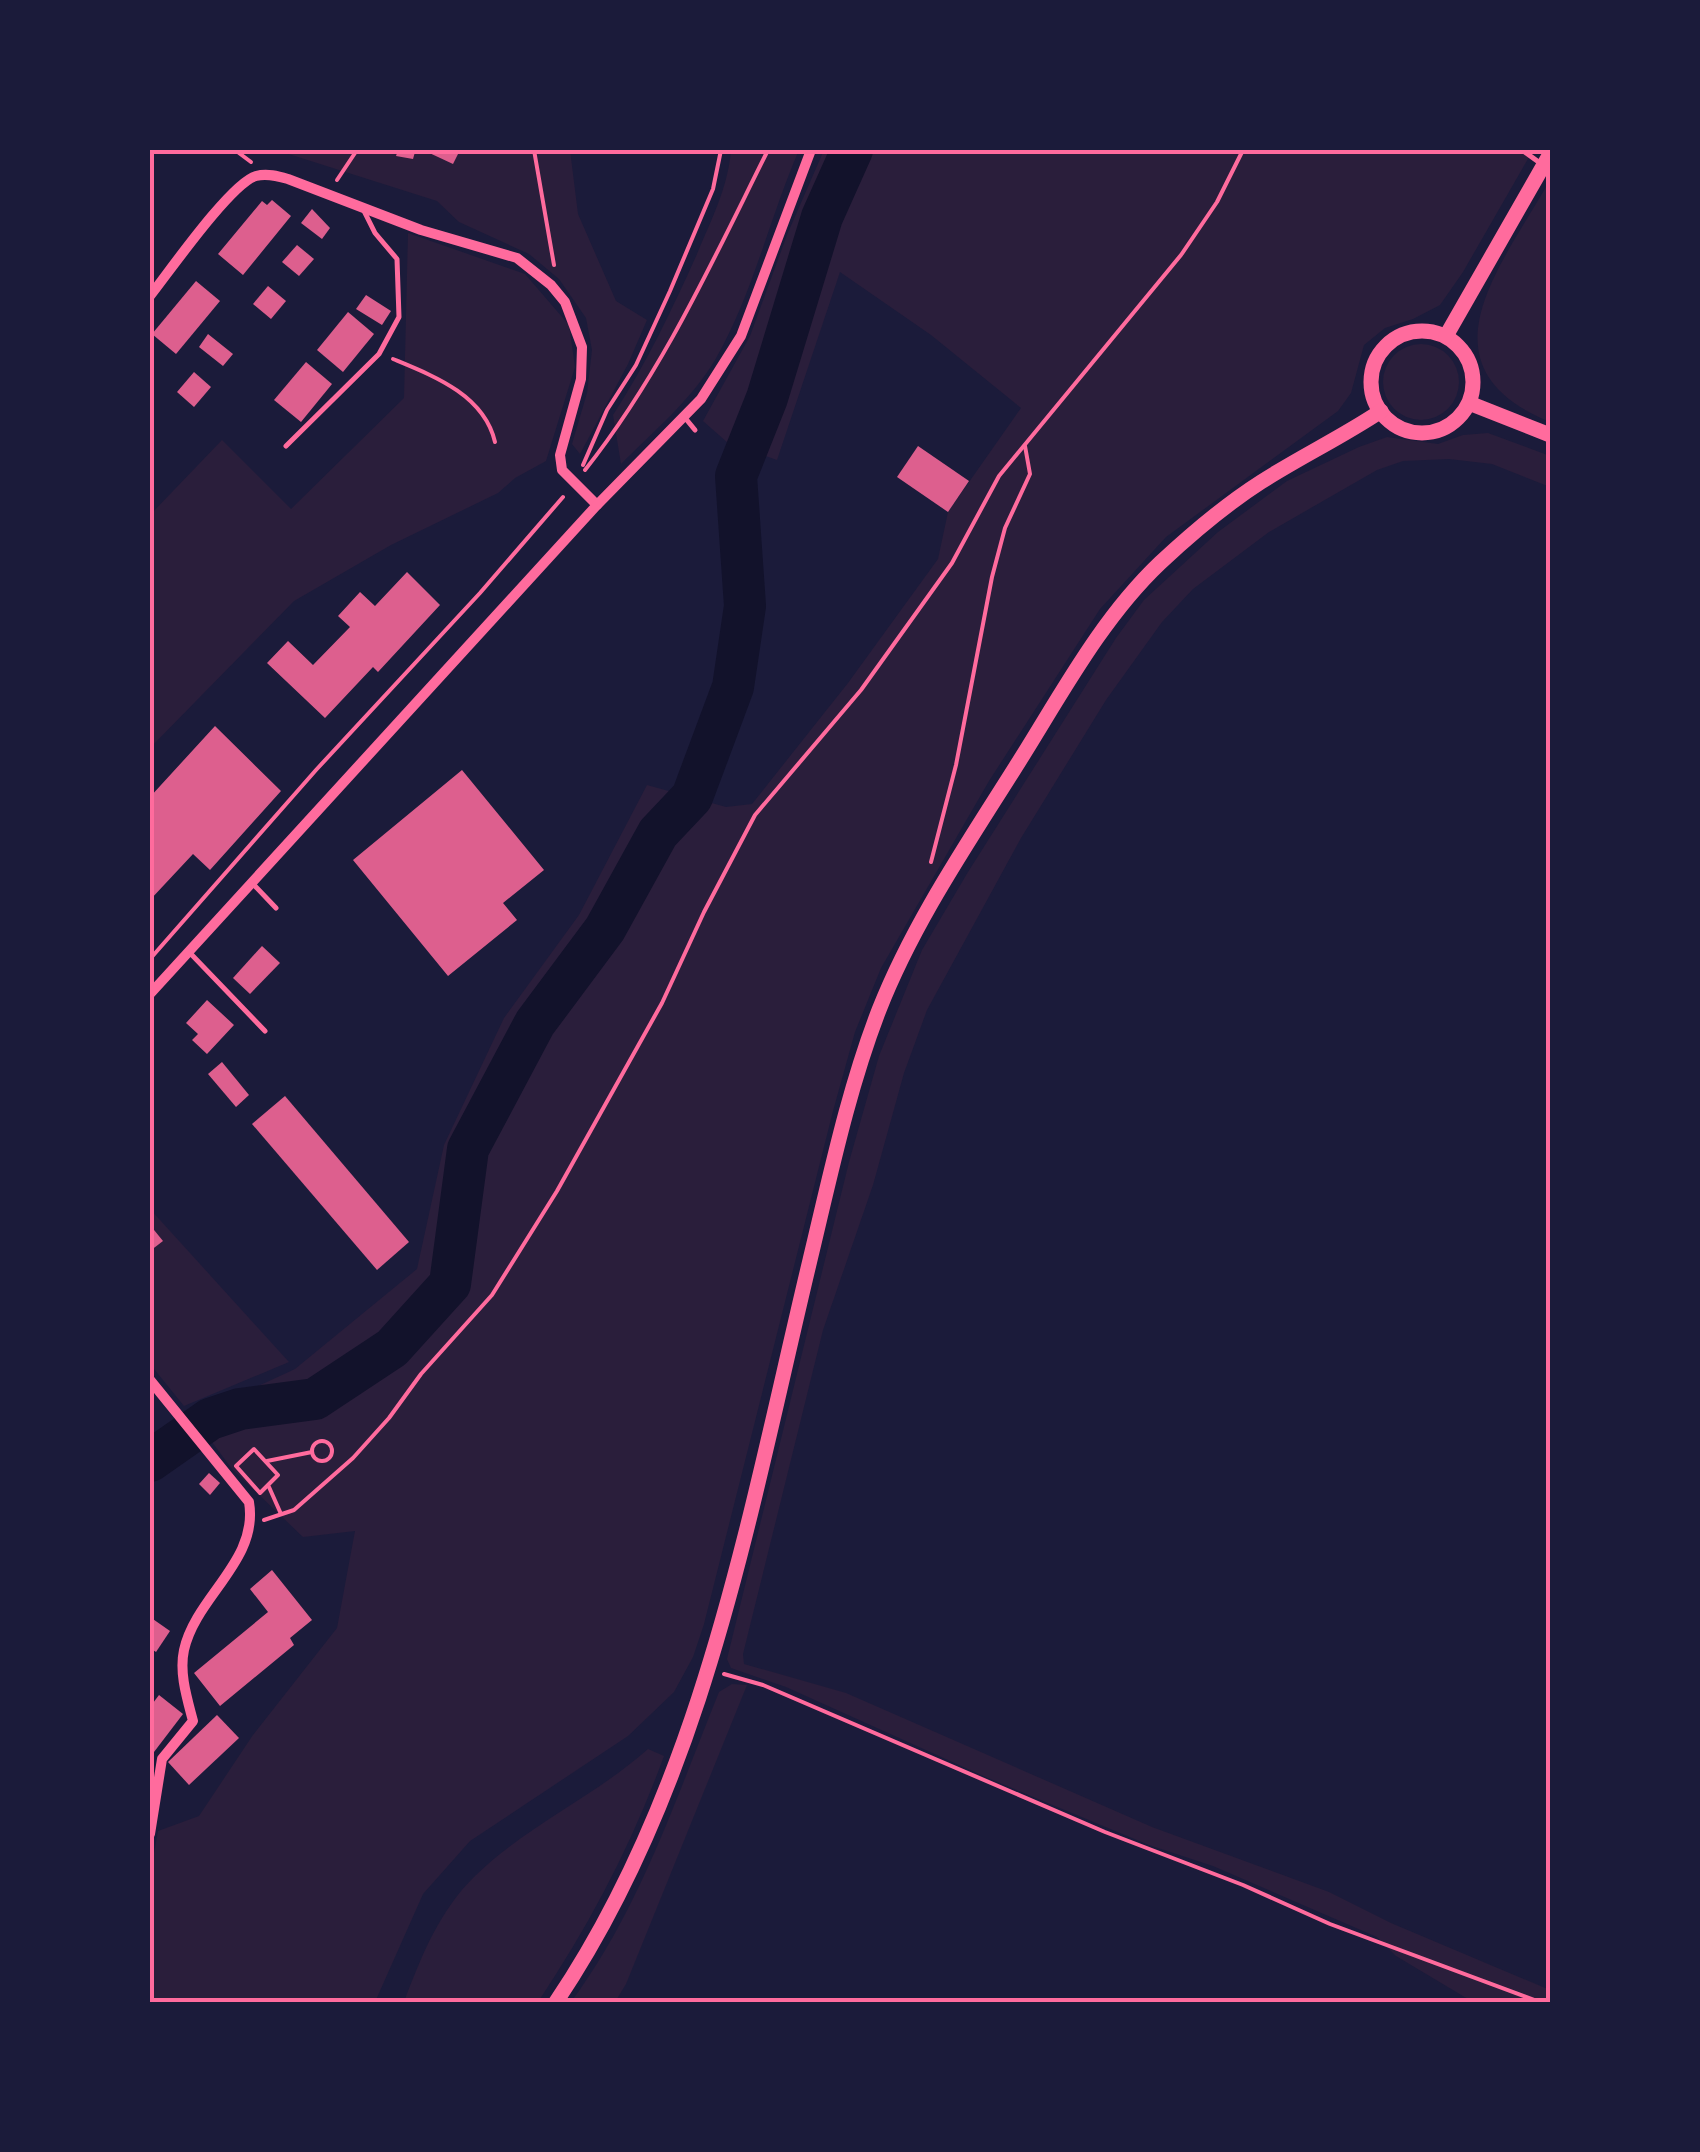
<svg xmlns="http://www.w3.org/2000/svg" width="1700" height="2152" font-family="Karla,sans-serif">
  <rect width="100%" height="100%" fill="#1b1b3a"/>
  <!-- green -->
  <g fill="#2a1e3b">
    <path d="M 276,150 L 570,150 L 578,214 L 616,301 L 647,320 L 628,364 L 580,454 L 572,444 L 587,393 L 592,350 L 586,318 L 559,279 L 529,254 L 459,222 L 437,201 Z"/>
    <path d="M 731,150 L 799,150 C 769,219 753,294 715,360 C 692,399 653,432 621,464 L 613,415 C 646,364 672,310 697,254 C 711,220 728,188 731,150 Z"/>
    <path d="M 824,150 L 1533,150 L 1463,272 L 1440,305 L 1413,319 L 1385,328 L 1364,345 L 1351,393 L 1338,411 L 1166,537 L 1100,609 L 989,781 L 881,968 L 855,1032 L 833,1111 L 704,1624 L 693,1657 L 674,1692 L 628,1736 L 470,1841 L 423,1894 L 375,2002 L 150,2002 L 150,1875 L 158,1831 L 199,1816 L 253,1735 L 337,1628 L 355,1531 L 303,1537 L 232,1469 L 206,1434 L 213,1432 L 196,1415 L 295,1369 L 417,1269 L 444,1145 L 504,1018 L 579,915 L 647,785 L 726,807 L 752,804 L 848,683 L 938,559 L 948,512 L 1021,408 L 931,335 L 840,272 L 777,460 L 728,443 L 703,421 L 750,336 L 787,235 Z"/>
    <path d="M 1550,180 L 1550,422 C 1415,366 1501,267 1550,180 Z"/>
    <path d="M 408,233 L 525,274 L 569,325 L 575,367 L 546,461 L 515,478 L 498,493 L 391,545 L 294,601 L 150,748 L 150,515 L 222,440 L 291,509 L 404,398 Z"/>
    <circle cx="1421" cy="382" r="38"/>
    <path d="M 1488,433 L 1550,456 L 1550,487 L 1492,464 L 1449,459 L 1403,461 L 1377,470 L 1269,532 L 1193,589 L 1162,622 L 1106,700 L 1021,838 L 927,1010 L 904,1073 L 873,1185 L 823,1330 L 743,1654 L 744,1664 L 846,1693 L 1152,1827 L 1329,1892 L 1391,1923 L 1550,1990 L 1550,2002 L 1473,2002 L 1396,1956 L 1377,1937 L 1213,1866 L 1149,1845 L 988,1778 L 786,1687 L 731,1668 L 727,1659 L 849,1162 L 879,1056 L 922,950 L 968,872 L 1116,638 L 1144,600 L 1218,532 L 1287,481 L 1359,447 L 1387,437 L 1438,444 L 1463,435 Z"/>
    <path d="M 150,1209 L 289,1362 L 184,1406 L 150,1364 Z"/>
    <path d="M 732,1684 L 747,1685 L 626,1984 L 615,2002 L 571,2002 C 640,1909 676,1798 719,1692 Z"/>
    <path d="M 648,1749 L 664,1756 C 632,1844 590,1924 538,2002 L 404,2002 C 421,1957 439,1911 475,1876 C 526,1826 594,1797 648,1749 Z"/>
  </g>
  <g fill="none" stroke-linecap="round" stroke-linejoin="round">
    <!-- river -->
    <path stroke="#12122b" stroke-width="42" d="M 150,1461 L 210,1419 L 240,1409 L 315,1399 L 392,1348 L 450,1284 L 468,1149 L 535,1023 L 605,929 L 658,833 L 692,797 L 733,687 L 745,606 L 736,476 L 767,398 L 822,217 L 852,150"/>
  </g>
  <!-- building -->
  <g fill="#dd5f8e">
    <path d="M 398,150 L 415,152 L 413,159 L 396,156 Z"/>
    <path d="M 423,150 L 460,150 L 453,164 Z"/>
    <path d="M 272,200 L 291,216 L 243,275 L 218,254 L 262,201 L 267,205 Z"/>
    <path d="M 312,209 L 330,228 L 322,239 L 301,223 Z"/>
    <path d="M 297,245 L 314,259 L 299,276 L 282,262 Z"/>
    <path d="M 196,281 L 220,301 L 176,354 L 152,334 Z"/>
    <path d="M 268,286 L 286,301 L 271,319 L 253,304 Z"/>
    <path d="M 366,295 L 391,311 L 382,325 L 356,309 Z"/>
    <path d="M 348,312 L 374,334 L 343,372 L 317,350 Z"/>
    <path d="M 208,334 L 233,354 L 223,366 L 199,347 Z"/>
    <path d="M 306,362 L 332,384 L 301,422 L 274,400 Z"/>
    <path d="M 194,372 L 211,387 L 194,407 L 177,392 Z"/>
    <path d="M 918,446 L 969,481 L 948,512 L 897,477 Z"/>
    <path d="M 407,572 L 440,605 L 378,672 L 373,667 L 325,718 L 267,663 L 288,641 L 313,665 L 350,627 L 338,616 L 360,592 L 375,606 Z"/>
    <path d="M 215,726 L 281,791 L 210,870 L 193,854 L 150,900 L 150,797 Z"/>
    <path d="M 462,770 L 544,870 L 503,903 L 517,920 L 448,976 L 353,860 Z"/>
    <path d="M 262,946 L 280,963 L 250,994 L 233,978 Z"/>
    <path d="M 207,1000 L 234,1025 L 207,1054 L 192,1040 L 198,1034 L 186,1023 Z"/>
    <path d="M 222,1062 L 249,1095 L 236,1107 L 208,1074 Z"/>
    <path d="M 285,1096 L 409,1242 L 377,1270 L 252,1124 Z"/>
    <path d="M 150,1225 L 163,1241 L 150,1251 Z"/>
    <path d="M 209,1473 L 220,1483 L 210,1495 L 199,1484 Z"/>
    <path d="M 272,1570 L 312,1620 L 290,1638 L 294,1645 L 220,1706 L 194,1673 L 268,1612 L 250,1589 Z"/>
    <path d="M 150,1617 L 170,1631 L 156,1652 L 150,1648 Z"/>
    <path d="M 159,1695 L 183,1714 L 154,1752 L 150,1749 L 150,1707 Z"/>
    <path d="M 217,1715 L 239,1738 L 189,1785 L 168,1762 Z"/>
  </g>
  <g fill="none" stroke-linecap="round" stroke-linejoin="round">
    <!-- path -->
    <g stroke="#ff6b9d" stroke-width="4">
      <path d="M 235,150 L 251,162"/>
      <path d="M 534,150 L 554,265"/>
      <path d="M 337,180 L 357,150"/>
      <path d="M 393,359 C 434,376 484,395 495,442"/>
      <path d="M 583,465 L 607,410 L 636,365 L 670,291 L 713,189 L 721,150"/>
      <path d="M 585,470 C 662,373 713,260 768,150"/>
      <path d="M 931,862 L 956,765 L 992,577 L 1005,528 L 1030,474 L 1025,446"/>
      <path d="M 150,959 L 316,770 L 480,593 L 563,497"/>
      <circle cx="322" cy="1451" r="10"/>
      <path d="M 254,1449 L 278,1475 L 260,1493 L 236,1466 Z"/>
      <path d="M 267,1461 L 312,1452"/>
      <path d="M 269,1487 L 281,1514"/>
      <path d="M 264,1520 L 294,1510 L 353,1458 L 389,1418 L 421,1374 L 492,1295 L 557,1191 L 662,1003 L 704,912 L 755,815 L 861,690 L 952,563 L 999,476 L 1181,255 L 1217,202 L 1243,150"/>
      <path d="M 724,1674 L 763,1685 L 1105,1832 L 1243,1885 L 1330,1924 L 1540,2002"/>
    </g>
    <!-- service -->
    <g stroke="#ff6b9d" stroke-width="5">
      <path d="M 1522,150 L 1540,163"/>
      <path d="M 686,419 L 695,430"/>
      <path d="M 286,446 L 379,354 L 399,317 L 397,259 L 375,233 L 364,211"/>
      <path d="M 254,885 L 276,908"/>
      <path d="M 191,954 L 265,1031"/>
    </g>
    <!-- minor -->
    <g stroke="#ff6b9d" stroke-width="10">
      <path d="M 150,296 C 169,272 231,183 256,176 C 267,173 278,176 288,179 L 421,230 L 517,258 L 551,285 L 565,302 L 582,347 L 581,379 L 560,455 L 562,470 L 597,505"/>
      <path d="M 150,994 L 597,505 L 701,399 L 741,336 L 811,150"/>
      <path d="M 150,1380 L 249,1502 C 259,1561 196,1596 184,1650 C 179,1673 187,1698 193,1721 L 162,1759 L 150,1834"/>
    </g>
    <!-- secondary -->
    <g stroke="#ff6b9d" stroke-width="15">
      <circle cx="1422" cy="382" r="51"/>
      <path d="M 1446,336 L 1550,154"/>
      <path d="M 1469,403 L 1550,435"/>
      <path d="M 556,2002 C 704,1782 749,1514 810,1260 C 830,1177 848,1090 879,1010 C 914,921 970,840 1020,760 C 1062,693 1102,618 1160,563 C 1191,534 1225,505 1261,482 C 1300,457 1342,437 1381,411"/>
    </g>
  </g>
  <!-- border -->
  <rect width="1700" height="2152" fill="none" stroke="#1b1b3a" stroke-width="305"/>
  <rect x="152" y="152" width="1396" height="1848" fill="none" stroke="#ff6b9d" stroke-width="4"/>
</svg>
